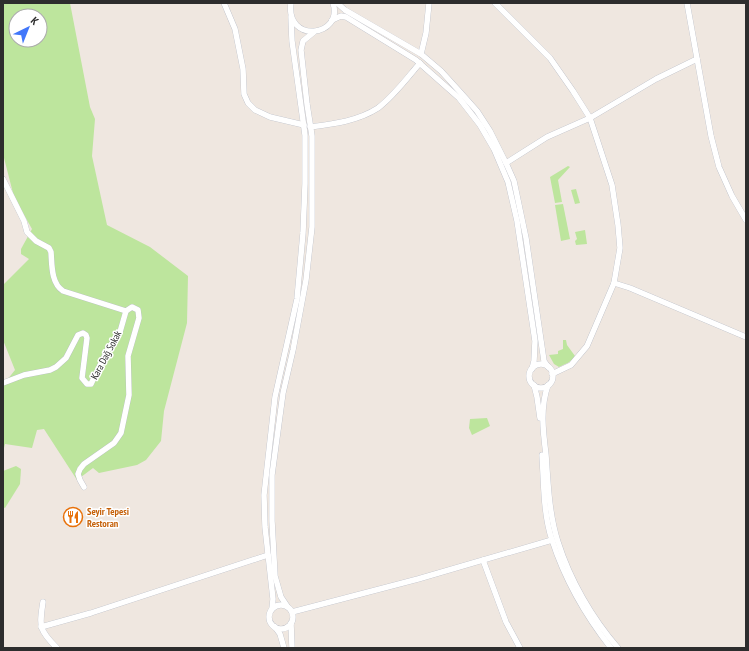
<svg xmlns="http://www.w3.org/2000/svg" width="749" height="651" font-family="'PT Sans Narrow',sans-serif">
  <rect width="100%" height="100%" fill="#efe7e0"/>
  <!-- green -->
  <g fill="#bde59d" fill-rule="evenodd">
    <path d="M 3,3 L 70,3 L 90,107 L 95,119 L 92,156 L 107,225 L 150,247 L 188,276 L 187,323 L 164,411 L 161,441 L 146,460 L 137,465 L 99,473 L 93,468 L 77,480 L 44,429 L 37,430 L 32,448 L 5,444 L 3,452 L 3,385 L 15,370 L 3,340 L 3,285 L 29,259 L 21,254 L 21,249 L 32,229 L 14,197 L 3,154 ZM 16,16 L 40,16 L 40,40 L 16,40 Z"/>
    <path d="M 568,166 L 570,167 L 558,180 L 562,202 L 555,203 L 550,177 Z"/>
    <path d="M 576,189 L 580,203 L 575,204 L 571,190 Z"/>
    <path d="M 563,204 L 570,239 L 561,241 L 555,205 Z"/>
    <path d="M 585,230 L 587,244 L 576,245 L 575,241 L 577,239 L 575,232 Z"/>
    <path d="M 563,340 L 566,340 L 567,345 L 575,356 C 572,362 565,364 559,367 L 554,364 L 549,355 L 558,354 L 558,351 L 563,349 Z"/>
    <path d="M 487,418 L 490,426 L 472,435 L 469,428 L 470,419 Z"/>
    <path d="M 16,466 L 21,469 L 20,484 L 5,508 L 3,507 L 3,471 Z"/>
  </g>
  <g fill="none" stroke-linecap="round" stroke-linejoin="round">
    <defs>
      <g id="minor">
        <path d="M 224,3 L 235,29 L 243,69 L 244,94 L 248,103 L 255,110 L 270,117 L 304,125"/>
        <path d="M 291,3 C 285,44 344,37 333,3"/>
        <path d="M 337,3 L 345,10 L 421,54 L 441,71 L 461,93 L 477,111 L 490,131 L 506,163 L 514,181 L 526,238 L 544,361 L 548,367"/>
        <path d="M 495,3 L 550,58 L 573,91 L 590,118 L 612,185 L 618,225 L 620,248 L 614,283 L 587,346 L 571,365 L 552,374"/>
        <path d="M 687,3 L 711,136 L 719,167 L 732,196 L 746,220"/>
        <path d="M 332,20 L 341,16 L 346,17 L 416,60 L 459,98 L 480,125 L 494,149 L 508,182 L 517,221 L 535,341 L 534,361 L 532,369"/>
        <path d="M 421,54 L 426,33 L 429,3"/>
        <path d="M 310,127 C 333,124 358,121 378,108 C 394,96 407,78 420,63"/>
        <path d="M 506,163 L 547,137 L 590,118 L 656,79 L 697,59"/>
        <path d="M 3,179 L 24,221 L 27,232 L 36,241 L 49,248 L 51,252 C 52,265 51,283 63,291 L 126,311"/>
        <path d="M 614,283 L 630,288 L 746,337"/>
        <circle cx="541" cy="376" r="12"/>
        <path d="M 3,383 L 24,375 L 50,370 L 56,367 L 66,358 L 78,335 L 83,333 L 86,335 L 87,338 L 82,378 L 87,384 L 91,384 L 108,349 L 120,332 L 126,311 L 132,307 L 138,310 L 139,318 L 128,356 L 129,395 L 121,433 L 114,443 L 84,464 L 80,469 L 78,474 L 80,480 L 84,487"/>
        <path d="M 534,385 L 537,397 L 540,418"/>
        <path d="M 548,385 C 540,408 543,431 546,455 C 548,484 549,514 558,542 C 570,580 592,618 618,648"/>
        <path d="M 542,455 C 544,483 543,513 552,540 C 565,580 585,615 611,648"/>
        <path d="M 483,560 L 506,622 L 520,648"/>
        <path d="M 43,602 C 39,627 39,630 57,648"/>
        <circle cx="281" cy="617" r="12"/>
        <path d="M 287,606 L 281,597 L 275,576 L 272,521 L 272,475 L 283,393 L 293,350 L 306,280 L 312,227 L 312,136 L 307,104 L 301,50 L 303,41 L 314,32"/>
        <path d="M 272,609 L 273,599 L 265,527 L 264,495 L 275,397 L 297,299 L 303,233 L 305,184 L 305,135 L 292,41 L 291,17"/>
        <path d="M 292,612 L 418,579 L 552,540"/>
        <path d="M 291,623 L 292,648"/>
        <path d="M 41,627 L 91,613 L 268,555"/>
        <path d="M 275,627 L 280,634 L 284,648"/>
      </g>
    </defs>
    <!-- minor casing -->
    <use href="#minor" stroke="#b3b7c1" stroke-width="6"/>
    <!-- minor -->
    <use href="#minor" stroke="#fff" stroke-width="5.5"/>
  </g>
  <!-- icons -->
  <defs>
    <symbol id="restaurant-ring" viewBox="-11 -11 22 22"><circle r="9.5" fill="#fff" stroke="#e8710a" stroke-width="1.5"/><path d="M-5-6h1v4h1v-4h1v4h1v-4h1v5L-1.5 .5V6h-2V.5L-5-1ZM5-6V6H3V1.5H1.5Q1.5-4 5-6Z" fill="#e8710a"/></symbol>
  </defs>
  <g fill-rule="evenodd">
    <use href="#restaurant-ring" x="62" y="506" width="22" height="22"/>
  </g>
  <g text-anchor="middle" dominant-baseline="central" stroke-width="3" stroke-linejoin="round" paint-order="stroke">
    <!-- street labels -->
    <g font-size="10" fill="#2d2d2d" stroke="#fff">
      <text transform="translate(106 355) rotate(-62)">Kara Dağ Sokak</text>
    </g>
    <!-- food labels -->
    <g font-size="10" font-weight="bold" fill="#c56008" stroke="#fff" text-anchor="start">
      <text x="87" y="511">Seyir Tepesi<tspan x="87" dy="12">Restoran</tspan></text>
    </g>
  </g>
  <!-- border -->
  <rect width="749" height="651" fill="none" stroke="#2d2d2d" stroke-width="8"/>
  <!-- north arrow -->
  <g transform="translate(28 28) rotate(43)"><circle r="19" fill="#ffffff" stroke="#ababab"/>
  <path d="M0-3L7 15L0 10L-7 15Z" fill="#4177fa"/>
  <text y="-6" font-size="11" font-weight="bold" text-anchor="middle" fill="#2d2d2d">K</text>
  </g>
</svg>
